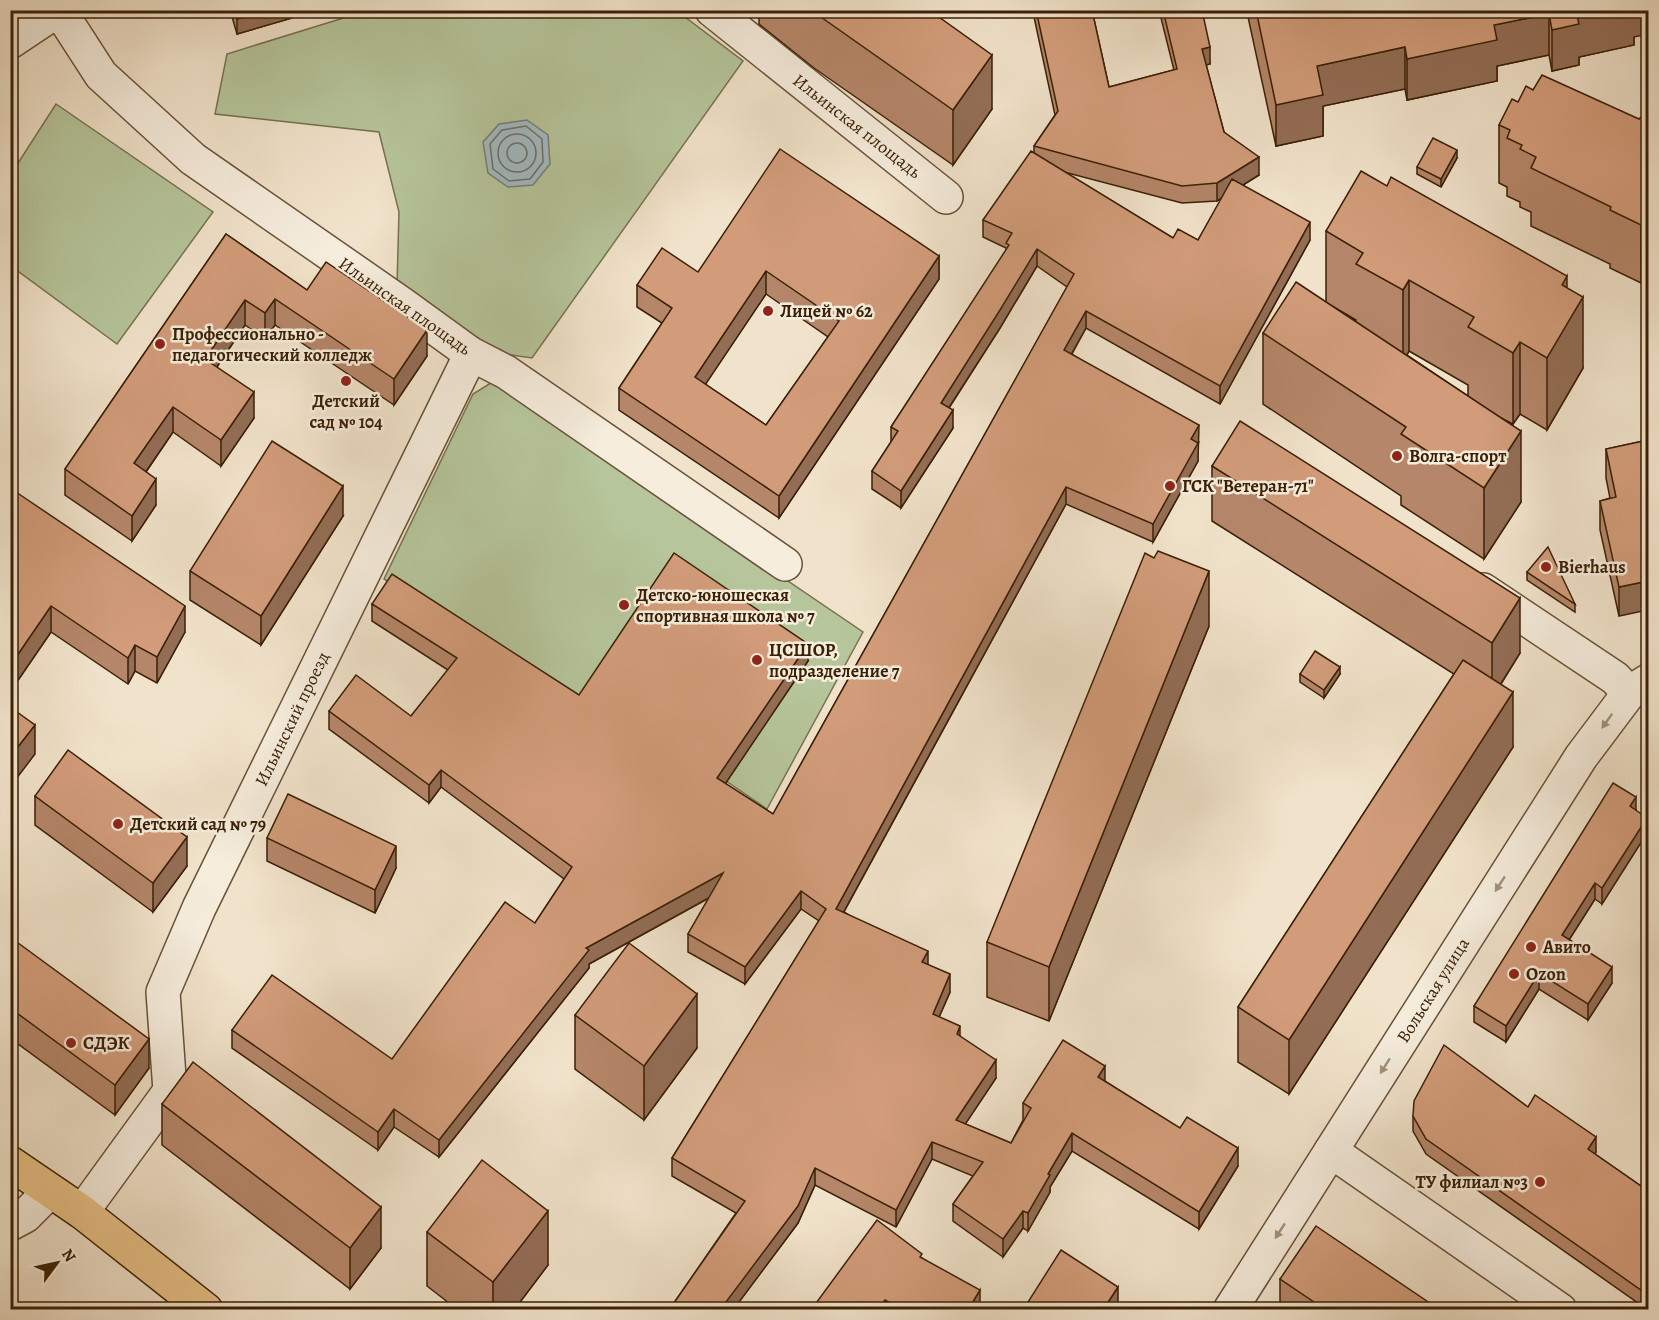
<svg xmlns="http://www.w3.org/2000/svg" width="1659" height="1320" font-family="Alegreya,serif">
  <rect width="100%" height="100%" fill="#f1e3cb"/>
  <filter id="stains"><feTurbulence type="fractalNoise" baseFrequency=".00333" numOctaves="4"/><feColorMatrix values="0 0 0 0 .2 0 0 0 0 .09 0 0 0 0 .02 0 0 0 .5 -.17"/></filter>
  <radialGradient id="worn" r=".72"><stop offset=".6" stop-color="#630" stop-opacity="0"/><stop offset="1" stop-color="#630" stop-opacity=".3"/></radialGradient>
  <!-- green -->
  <g fill="#b6c59b" stroke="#787250" stroke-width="1.5">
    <path d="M 366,11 L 677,11 L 743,61 L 532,358 L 491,352 L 397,286 L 399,212 L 379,132 L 215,114 L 227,54 Z"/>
    <path d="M 56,104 L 213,212 L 117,344 L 11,266 L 11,174 Z"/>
    <path d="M 494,381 L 863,632 L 767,809 L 593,690 L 571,703 L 384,579 L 473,394 Z"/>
  </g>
  <!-- water -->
  <path fill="#a1bbc3" stroke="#787d77" stroke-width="1.5" d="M 527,120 L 548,135 L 550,164 L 533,185 L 508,187 L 488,173 L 483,142 L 499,124 Z"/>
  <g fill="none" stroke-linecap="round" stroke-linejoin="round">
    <!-- shore -->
    <g stroke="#6e6e64" stroke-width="1.5">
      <path d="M 526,126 L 542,139 L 543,162 L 530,179 L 509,181 L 493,169 L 490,144 L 502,130 Z"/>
      <circle cx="517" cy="153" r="19"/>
      <circle cx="517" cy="153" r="10"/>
    </g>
    <defs>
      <g id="minor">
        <path d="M 59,10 L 101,75 L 193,159 L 402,304 L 471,354 L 506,372 L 785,564"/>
        <path d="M 712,10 L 946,197"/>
        <path d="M 10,42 L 58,10"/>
        <path d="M 1483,590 L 1615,678 L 1629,693"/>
        <path d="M 1331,1151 L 1560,1310"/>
        <path d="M 82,1212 L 170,1091 L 163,992 L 199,908 L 471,354"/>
        <path d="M 10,1224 L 25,1216 L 50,1191"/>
        <path d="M 1230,1310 L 1581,757 L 1629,693 L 1648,681"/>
      </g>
      <path id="major" d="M 10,1163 L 82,1212 L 206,1310"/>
    </defs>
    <!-- minor casing -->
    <use href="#minor" stroke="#685136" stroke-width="36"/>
    <!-- major casing -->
    <use href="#major" stroke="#3a2004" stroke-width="36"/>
    <!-- minor -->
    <use href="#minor" stroke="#f6eddd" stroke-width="33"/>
    <!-- major -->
    <use href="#major" stroke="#e8c286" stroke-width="33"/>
  </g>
  <!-- wall -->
  <g fill="#b58669" stroke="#3a2004" stroke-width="1.5" fill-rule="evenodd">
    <path d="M 230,10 L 292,10 L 292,18 L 237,34 Z"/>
    <path d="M 759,10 L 929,10 L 992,109 L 953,165 L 814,68 L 759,24 Z"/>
    <path d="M 1034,10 L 1092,10 L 1109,87 L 1174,70 L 1159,10 L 1202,10 L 1210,64 L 1206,65 L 1224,132 L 1259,175 L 1243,185 L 1310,240 L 1220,404 L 1086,328 L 1072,354 L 1199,442 L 1198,444 L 1198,461 L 1153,542 L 1066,504 L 844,912 L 928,965 L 950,992 L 939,1017 L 960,1037 L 996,1078 L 965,1124 L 1011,1143 L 1023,1120 L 1023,1103 L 1105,1081 L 1238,1166 L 1199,1229 L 1072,1151 L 1050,1187 L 1050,1192 L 1028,1231 L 1023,1228 L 1003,1257 L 953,1221 L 953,1204 L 973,1176 L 932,1159 L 896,1227 L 815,1185 L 798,1223 L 733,1310 L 669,1310 L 736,1213 L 672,1176 L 672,1158 L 819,921 L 801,909 L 745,984 L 688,952 L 688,934 L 709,898 L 589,964 L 589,968 L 439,1157 L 394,1127 L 378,1150 L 232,1048 L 232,1030 L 392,1059 L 535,923 L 564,879 L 441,787 L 429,803 L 329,729 L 329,711 L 411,716 L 448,670 L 372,621 L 372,604 L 579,695 L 808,661 L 725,784 L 773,814 L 1067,287 L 1037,266 L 1000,328 L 949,408 L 953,428 L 901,508 L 872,489 L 872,471 L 891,442 L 891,427 L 1006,251 L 1006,248 L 983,237 L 983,220 L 1034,153 L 1034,146 L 1055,115 L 1034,17 ZM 1064,172 L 1182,203 L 1217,201 L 1222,198 L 1198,240 L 1173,238 Z"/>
    <path d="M 1248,10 L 1648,10 L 1634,37 L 1634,45 L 1579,57 L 1579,65 L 1552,71 L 1549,55 L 1497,66 L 1497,81 L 1407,100 L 1405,89 L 1323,106 L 1323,136 L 1276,146 L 1248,17 Z"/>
    <path d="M 1533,90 L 1639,119 L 1648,111 L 1648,278 L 1644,276 L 1641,283 L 1610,268 L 1610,264 L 1531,226 L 1531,212 L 1520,207 L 1520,202 L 1507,196 L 1507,187 L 1499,183 L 1499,125 L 1518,102 Z"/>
    <path d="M 1457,158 L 1441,187 L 1417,174 L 1417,167 Z"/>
    <path d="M 1326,231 L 1567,288 L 1583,368 L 1547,430 L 1520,414 L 1513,424 L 1499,417 L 1521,502 L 1484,559 L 1401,505 L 1401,496 L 1263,404 L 1263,333 L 1326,302 ZM 1332,306 L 1356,320 L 1356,322 ZM 1409,351 L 1468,385 L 1468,396 L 1407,355 Z"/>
    <path d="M 226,234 L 307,290 L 427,356 L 394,405 L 275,325 L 265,339 L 245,325 L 217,367 L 254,418 L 221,466 L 173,432 L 146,472 L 156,505 L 132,541 L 65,495 L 65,469 Z"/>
    <path d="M 939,256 L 939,279 L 779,518 L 619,410 L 619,388 L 662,323 L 637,307 L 637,285 L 698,272 ZM 766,294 L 828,337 L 766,425 L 705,384 Z"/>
    <path d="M 1648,440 L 1619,616 L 1600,530 L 1600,501 L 1610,498 L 1606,478 L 1606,449 Z"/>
    <path d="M 1212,466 L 1520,653 L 1501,684 L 1513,747 L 1289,1094 L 1238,1062 L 1238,1007 L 1454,674 L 1212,521 Z"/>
    <path d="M 10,488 L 185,632 L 157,683 L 135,671 L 128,684 L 51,632 L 12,689 L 10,688 Z"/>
    <path d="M 343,516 L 261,645 L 190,600 L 190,571 Z"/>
    <path d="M 1527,572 L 1575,604 L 1575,612 L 1527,580 Z"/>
    <path d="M 1209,626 L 1049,1021 L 987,997 L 987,942 Z"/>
    <path d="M 1300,674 L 1340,674 L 1324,698 L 1300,682 Z"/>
    <path d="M 35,796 L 187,866 L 153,912 L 35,825 Z"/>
    <path d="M 1636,810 L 1647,833 L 1602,904 L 1595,899 L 1569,940 L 1612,983 L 1588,1020 L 1539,989 L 1506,1042 L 1474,1022 L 1474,1006 Z"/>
    <path d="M 267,838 L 396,868 L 375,913 L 267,861 Z"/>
    <path d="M 10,937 L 149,1068 L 115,1115 L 10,1038 Z"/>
    <path d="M 575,1015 L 697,1048 L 644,1120 L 575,1069 Z"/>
    <path d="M 162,1104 L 381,1248 L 350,1289 L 162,1145 Z"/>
    <path d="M 1528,1107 L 1596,1152 L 1595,1154 L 1648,1191 L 1648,1310 L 1426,1154 L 1413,1131 L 1413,1116 Z"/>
    <path d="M 427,1232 L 548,1265 L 514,1310 L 458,1310 L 427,1286 Z"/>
    <path d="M 922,1258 L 980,1308 L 978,1310 L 811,1310 Z"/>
    <path d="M 1280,1279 L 1440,1310 L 1289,1310 L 1280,1303 Z"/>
  </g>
  <!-- shaded-wall -->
  <g fill="#936d55" stroke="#3a2004" stroke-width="1.5">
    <path d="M 267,10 L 292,10 L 292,18 L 237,34 L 237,19 Z"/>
    <path d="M 1604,10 L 1648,10 L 1648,34 L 1634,37 L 1634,45 L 1579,57 L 1579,65 L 1552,71 L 1552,30 L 1577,16 Z"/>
    <path d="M 1549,14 L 1549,55 L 1497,66 L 1497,81 L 1407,100 L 1407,59 L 1494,25 Z"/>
    <path d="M 1210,47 L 1210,64 L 1202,66 L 1202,49 Z"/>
    <path d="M 1405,47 L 1405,89 L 1323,106 L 1323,136 L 1276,146 L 1276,105 L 1317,66 Z"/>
    <path d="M 992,55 L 992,109 L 953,165 L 953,110 Z"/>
    <path d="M 1457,150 L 1457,158 L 1441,187 L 1441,179 Z"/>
    <path d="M 1259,157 L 1259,175 L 1217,201 L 1217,183 Z"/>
    <path d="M 1644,218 L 1644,276 L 1641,283 L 1641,225 Z"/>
    <path d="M 1310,222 L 1310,240 L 1220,404 L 1220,386 Z"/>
    <path d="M 1037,249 L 1037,266 L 1000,328 L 941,420 L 941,403 Z"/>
    <path d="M 939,256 L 939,279 L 779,518 L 779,496 Z"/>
    <path d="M 766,271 L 766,294 L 695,400 L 695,377 Z"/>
    <path d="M 1567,276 L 1567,323 L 1583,297 L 1583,368 L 1547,430 L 1547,358 L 1562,285 Z"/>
    <path d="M 1409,280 L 1409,351 L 1403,362 L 1403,290 Z"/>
    <path d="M 275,299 L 275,325 L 265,339 L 265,313 Z"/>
    <path d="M 245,300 L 245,325 L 205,384 L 205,359 Z"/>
    <path d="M 1086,311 L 1086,328 L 1064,367 L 1064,350 Z"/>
    <path d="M 427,330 L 427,356 L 394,405 L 394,379 Z"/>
    <path d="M 1520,342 L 1520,414 L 1513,424 L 1513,353 Z"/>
    <path d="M 254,392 L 254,418 L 221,466 L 221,440 Z"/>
    <path d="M 173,407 L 173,432 L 134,489 L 134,463 Z"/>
    <path d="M 953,410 L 953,428 L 901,508 L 901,491 Z"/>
    <path d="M 1199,425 L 1198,461 L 1153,542 L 1153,524 L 1191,439 Z"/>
    <path d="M 1521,431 L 1521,502 L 1484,559 L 1484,488 Z"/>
    <path d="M 156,479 L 156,505 L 132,541 L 132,516 Z"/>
    <path d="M 343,486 L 343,516 L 261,645 L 261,616 Z"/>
    <path d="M 1066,487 L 1066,504 L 836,926 L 836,909 Z"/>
    <path d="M 1209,571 L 1209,626 L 1049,1021 L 1049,967 Z"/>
    <path d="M 1648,581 L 1648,610 L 1619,616 L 1619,587 Z"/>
    <path d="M 1520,598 L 1520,653 L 1492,698 L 1492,643 Z"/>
    <path d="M 51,606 L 51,632 L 12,689 L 12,663 Z"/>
    <path d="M 185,606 L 185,632 L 157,683 L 157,657 Z"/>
    <path d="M 808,644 L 808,661 L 717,796 L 717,778 Z"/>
    <path d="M 135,645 L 135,671 L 128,684 L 128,658 Z"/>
    <path d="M 1340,667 L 1340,674 L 1324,698 L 1324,690 Z"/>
    <path d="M 1513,692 L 1513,747 L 1289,1094 L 1289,1040 Z"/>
    <path d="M 35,725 L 35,754 L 10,787 L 10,757 Z"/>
    <path d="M 441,770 L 441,787 L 429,803 L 429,785 Z"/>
    <path d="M 1636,797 L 1636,813 L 1630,806 Z"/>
    <path d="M 1647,818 L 1647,833 L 1602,904 L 1602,888 Z"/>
    <path d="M 187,837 L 187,866 L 153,912 L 153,883 Z"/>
    <path d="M 396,846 L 396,868 L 375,913 L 375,890 Z"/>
    <path d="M 723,873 L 723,890 L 589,964 L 589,968 L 439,1157 L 439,1140 L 586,948 Z"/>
    <path d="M 1595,883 L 1595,899 L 1562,951 L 1562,935 Z"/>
    <path d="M 801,891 L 801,909 L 745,984 L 745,967 Z"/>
    <path d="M 928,951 L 928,969 L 922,962 Z"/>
    <path d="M 1612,967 L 1612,983 L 1588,1020 L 1588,1004 Z"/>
    <path d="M 1539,973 L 1539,989 L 1506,1042 L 1506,1026 Z"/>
    <path d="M 950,974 L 950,992 L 933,1031 L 933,1014 Z"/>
    <path d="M 697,994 L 697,1048 L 644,1120 L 644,1066 Z"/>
    <path d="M 960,1026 L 960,1043 L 957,1034 Z"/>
    <path d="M 149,1039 L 149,1068 L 115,1115 L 115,1085 Z"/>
    <path d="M 996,1060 L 996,1078 L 956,1138 L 956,1120 Z"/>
    <path d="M 1105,1066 L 1105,1083 L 1098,1077 Z"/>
    <path d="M 394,1109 L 394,1127 L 378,1150 L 378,1132 Z"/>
    <path d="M 1072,1133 L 1072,1151 L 1050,1187 L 1050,1192 L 1028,1231 L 1028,1213 L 1048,1174 Z"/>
    <path d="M 1596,1137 L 1596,1152 L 1588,1164 L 1588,1149 Z"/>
    <path d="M 932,1142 L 932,1159 L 896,1227 L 896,1210 Z"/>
    <path d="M 1238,1148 L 1238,1166 L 1199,1229 L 1199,1212 Z"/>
    <path d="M 815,1168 L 815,1185 L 798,1223 L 733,1310 L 720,1310 Z"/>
    <path d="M 381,1207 L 381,1248 L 350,1289 L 350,1248 Z"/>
    <path d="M 548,1211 L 548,1265 L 514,1310 L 493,1310 L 493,1282 Z"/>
    <path d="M 1023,1211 L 1023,1228 L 1003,1257 L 1003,1239 Z"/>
    <path d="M 1118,1287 L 1118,1310 L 1103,1310 Z"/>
    <path d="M 980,1290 L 980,1308 L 978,1310 L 968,1310 Z"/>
    <path d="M 885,1300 L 885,1310 L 878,1310 Z"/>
  </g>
  <!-- building -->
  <g fill="#d29c7a" stroke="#3a2004" stroke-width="1.5" fill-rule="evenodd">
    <path d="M 235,10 L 267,10 L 237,19 Z"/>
    <path d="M 811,10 L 929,10 L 992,55 L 953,110 Z"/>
    <path d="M 1036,10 L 1092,10 L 1109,87 L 1177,69 L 1163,10 L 1202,10 L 1210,47 L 1202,49 L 1224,132 L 1259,157 L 1217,183 L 1182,186 L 1034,146 L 1058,111 Z"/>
    <path d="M 1256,10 L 1604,10 L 1577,16 L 1579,24 L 1552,30 L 1549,14 L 1494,25 L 1497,40 L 1407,59 L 1405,47 L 1317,66 L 1323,95 L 1276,105 Z"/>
    <path d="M 1542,75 L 1639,119 L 1648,111 L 1648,220 L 1644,218 L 1641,225 L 1610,210 L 1611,207 L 1531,168 L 1536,157 L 1520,149 L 1522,145 L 1507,138 L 1510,130 L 1499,125 L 1512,99 L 1518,102 L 1526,86 L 1533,90 Z"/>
    <path d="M 1433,138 L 1457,150 L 1441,179 L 1417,167 Z"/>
    <path d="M 780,149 L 939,256 L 779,496 L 619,388 L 672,308 L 637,285 L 662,248 L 698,272 ZM 766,271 L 839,321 L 766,425 L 695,377 Z"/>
    <path d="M 1031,151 L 1173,238 L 1178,229 L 1198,240 L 1232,179 L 1310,222 L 1220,386 L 1086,311 L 1064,350 L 1199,425 L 1191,439 L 1198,443 L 1153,524 L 1066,487 L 836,909 L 928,951 L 922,962 L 950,974 L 933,1014 L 960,1026 L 957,1034 L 996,1060 L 956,1120 L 1011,1143 L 1031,1108 L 1023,1103 L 1063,1040 L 1105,1066 L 1098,1077 L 1180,1128 L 1187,1117 L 1238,1148 L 1199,1212 L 1072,1133 L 1048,1174 L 1050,1175 L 1028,1213 L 1023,1211 L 1003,1239 L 953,1204 L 983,1162 L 932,1142 L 896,1210 L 815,1168 L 798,1206 L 720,1310 L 669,1310 L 745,1201 L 672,1158 L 826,909 L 801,891 L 745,967 L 688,934 L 723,873 L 586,948 L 589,950 L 439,1140 L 394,1109 L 378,1132 L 232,1030 L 272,975 L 392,1059 L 505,902 L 535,923 L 572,867 L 441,770 L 429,785 L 329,711 L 356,675 L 411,716 L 457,658 L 372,604 L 392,574 L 579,695 L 674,553 L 808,644 L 717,778 L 773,814 L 1074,274 L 1037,249 L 1000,310 L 941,403 L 953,410 L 901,491 L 872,471 L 898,431 L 891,427 L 1009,245 L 1006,243 L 1012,233 L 983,220 Z"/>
    <path d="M 1361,171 L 1387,186 L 1391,177 L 1567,276 L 1562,285 L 1583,297 L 1547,358 L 1520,342 L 1513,353 L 1468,327 L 1474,317 L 1409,280 L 1403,290 L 1356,264 L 1363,253 L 1326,231 Z"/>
    <path d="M 226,234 L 307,290 L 326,262 L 427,330 L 394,379 L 275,299 L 265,313 L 245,300 L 205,359 L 254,392 L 221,440 L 173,407 L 134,463 L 156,479 L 132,516 L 65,469 Z"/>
    <path d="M 1296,282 L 1521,431 L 1484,488 L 1401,434 L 1406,427 L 1263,333 Z"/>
    <path d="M 1240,421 L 1520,598 L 1492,643 L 1212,466 Z"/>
    <path d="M 1648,440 L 1648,581 L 1619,587 L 1600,501 L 1616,497 L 1606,449 Z"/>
    <path d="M 272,441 L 343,486 L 261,616 L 190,571 Z"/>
    <path d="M 10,488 L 185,606 L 157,657 L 135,645 L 128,658 L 51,606 L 12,663 L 10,662 Z"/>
    <path d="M 1548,547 L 1575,604 L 1527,572 Z"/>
    <path d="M 1158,551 L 1209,571 L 1049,967 L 987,942 L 1145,553 L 1154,558 Z"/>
    <path d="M 1315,651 L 1340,667 L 1324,690 L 1300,674 Z"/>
    <path d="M 1463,660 L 1513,692 L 1289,1040 L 1238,1007 Z"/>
    <path d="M 10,707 L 35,725 L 10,757 Z"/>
    <path d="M 68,750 L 187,837 L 153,883 L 35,796 Z"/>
    <path d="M 1613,783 L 1636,797 L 1630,806 L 1647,818 L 1602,888 L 1595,883 L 1562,935 L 1612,967 L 1588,1004 L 1539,973 L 1506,1026 L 1474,1006 Z"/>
    <path d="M 288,794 L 396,846 L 375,890 L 267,838 Z"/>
    <path d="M 10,937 L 149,1039 L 115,1085 L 10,1008 Z"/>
    <path d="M 629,943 L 697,994 L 644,1066 L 575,1015 Z"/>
    <path d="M 1444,1045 L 1528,1107 L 1535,1095 L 1596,1137 L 1588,1149 L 1648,1191 L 1648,1295 L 1426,1139 L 1413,1116 L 1414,1101 Z"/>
    <path d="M 193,1062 L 381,1207 L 350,1248 L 162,1104 Z"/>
    <path d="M 482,1160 L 548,1211 L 493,1282 L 427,1232 Z"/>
    <path d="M 877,1220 L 922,1254 L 920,1257 L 980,1290 L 968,1310 L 902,1310 L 885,1300 L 878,1310 L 811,1310 Z"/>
    <path d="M 1316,1226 L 1440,1310 L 1326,1310 L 1280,1279 Z"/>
    <path d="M 1061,1250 L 1118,1287 L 1103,1310 L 1023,1310 Z"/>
  </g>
  <!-- one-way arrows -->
  <defs><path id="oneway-solid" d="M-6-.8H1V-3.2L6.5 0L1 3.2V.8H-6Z" transform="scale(1.5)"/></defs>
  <g fill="#a1917b">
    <use href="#oneway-solid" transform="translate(1607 721) rotate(125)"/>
    <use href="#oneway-solid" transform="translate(1500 884) rotate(123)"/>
    <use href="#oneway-solid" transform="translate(1385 1066) rotate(122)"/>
    <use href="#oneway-solid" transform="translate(1280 1231) rotate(123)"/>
  </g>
  <!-- markers -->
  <g fill="#8f2418" stroke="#f6eddd" stroke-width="2">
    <circle cx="768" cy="311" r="6"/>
    <circle cx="160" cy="344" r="6"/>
    <circle cx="346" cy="381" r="6"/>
    <circle cx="1397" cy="456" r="6"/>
    <circle cx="1170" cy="486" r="6"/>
    <circle cx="1546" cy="567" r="6"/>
    <circle cx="624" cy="605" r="6"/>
    <circle cx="757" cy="660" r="6"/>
    <circle cx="118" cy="824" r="6"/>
    <circle cx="1531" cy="947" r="6"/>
    <circle cx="1514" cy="974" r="6"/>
    <circle cx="71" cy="1043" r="6"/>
    <circle cx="1540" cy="1182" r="6"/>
  </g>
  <g text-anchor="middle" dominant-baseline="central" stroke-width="5" stroke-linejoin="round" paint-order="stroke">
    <!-- street labels -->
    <g font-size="18" fill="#3a2004" stroke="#f6eddd">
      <text transform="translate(857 126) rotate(38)">Ильинская площадь</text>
      <text transform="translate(405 306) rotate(35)">Ильинская площадь</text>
      <text transform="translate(292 719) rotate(-64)">Ильинский проезд</text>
      <text transform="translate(1433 990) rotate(-58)">Вольская улица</text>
    </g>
    <!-- poi labels -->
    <g font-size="18" font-weight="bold" fill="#3a2004" stroke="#f6eddd" text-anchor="start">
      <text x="780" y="311">Лицей № 62</text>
      <text x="172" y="334">Профессионально -<tspan x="172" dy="21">педагогический колледж</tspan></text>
      <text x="346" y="401" text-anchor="middle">Детский<tspan x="346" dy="21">сад № 104</tspan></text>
      <text x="1409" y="456">Волга-спорт</text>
      <text x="1182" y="486">ГСК "Ветеран-71"</text>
      <text x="1558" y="567">Bierhaus</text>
      <text x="636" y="595">Детско-юношеская<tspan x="636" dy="21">спортивная школа № 7</tspan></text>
      <text x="769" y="650">ЦСШОР,<tspan x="769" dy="21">подразделение 7</tspan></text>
      <text x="130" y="824">Детский сад № 79</text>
      <text x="1543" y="947">Авито</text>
      <text x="1526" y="974">Ozon</text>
      <text x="83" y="1043">СДЭК</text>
      <text x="1528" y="1182" text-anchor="end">ТУ филиал №3</text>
    </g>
  </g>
  <!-- margin -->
  <rect width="1659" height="1320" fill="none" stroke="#f1e3cb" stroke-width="36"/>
  <rect x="12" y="12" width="1635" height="1296" fill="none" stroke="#3a2004" stroke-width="3"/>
  <rect x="18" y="18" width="1623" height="1284" fill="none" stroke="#3a2004" stroke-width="1.5"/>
  <!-- north arrow -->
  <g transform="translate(57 1263) rotate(57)" stroke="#f6eddd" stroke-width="4.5" paint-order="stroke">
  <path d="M0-4.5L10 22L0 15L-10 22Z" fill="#3a2004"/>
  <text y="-9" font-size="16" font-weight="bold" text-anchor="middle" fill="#3a2004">N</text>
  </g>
  <rect width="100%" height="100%" filter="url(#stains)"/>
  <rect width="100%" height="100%" fill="url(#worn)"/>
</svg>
